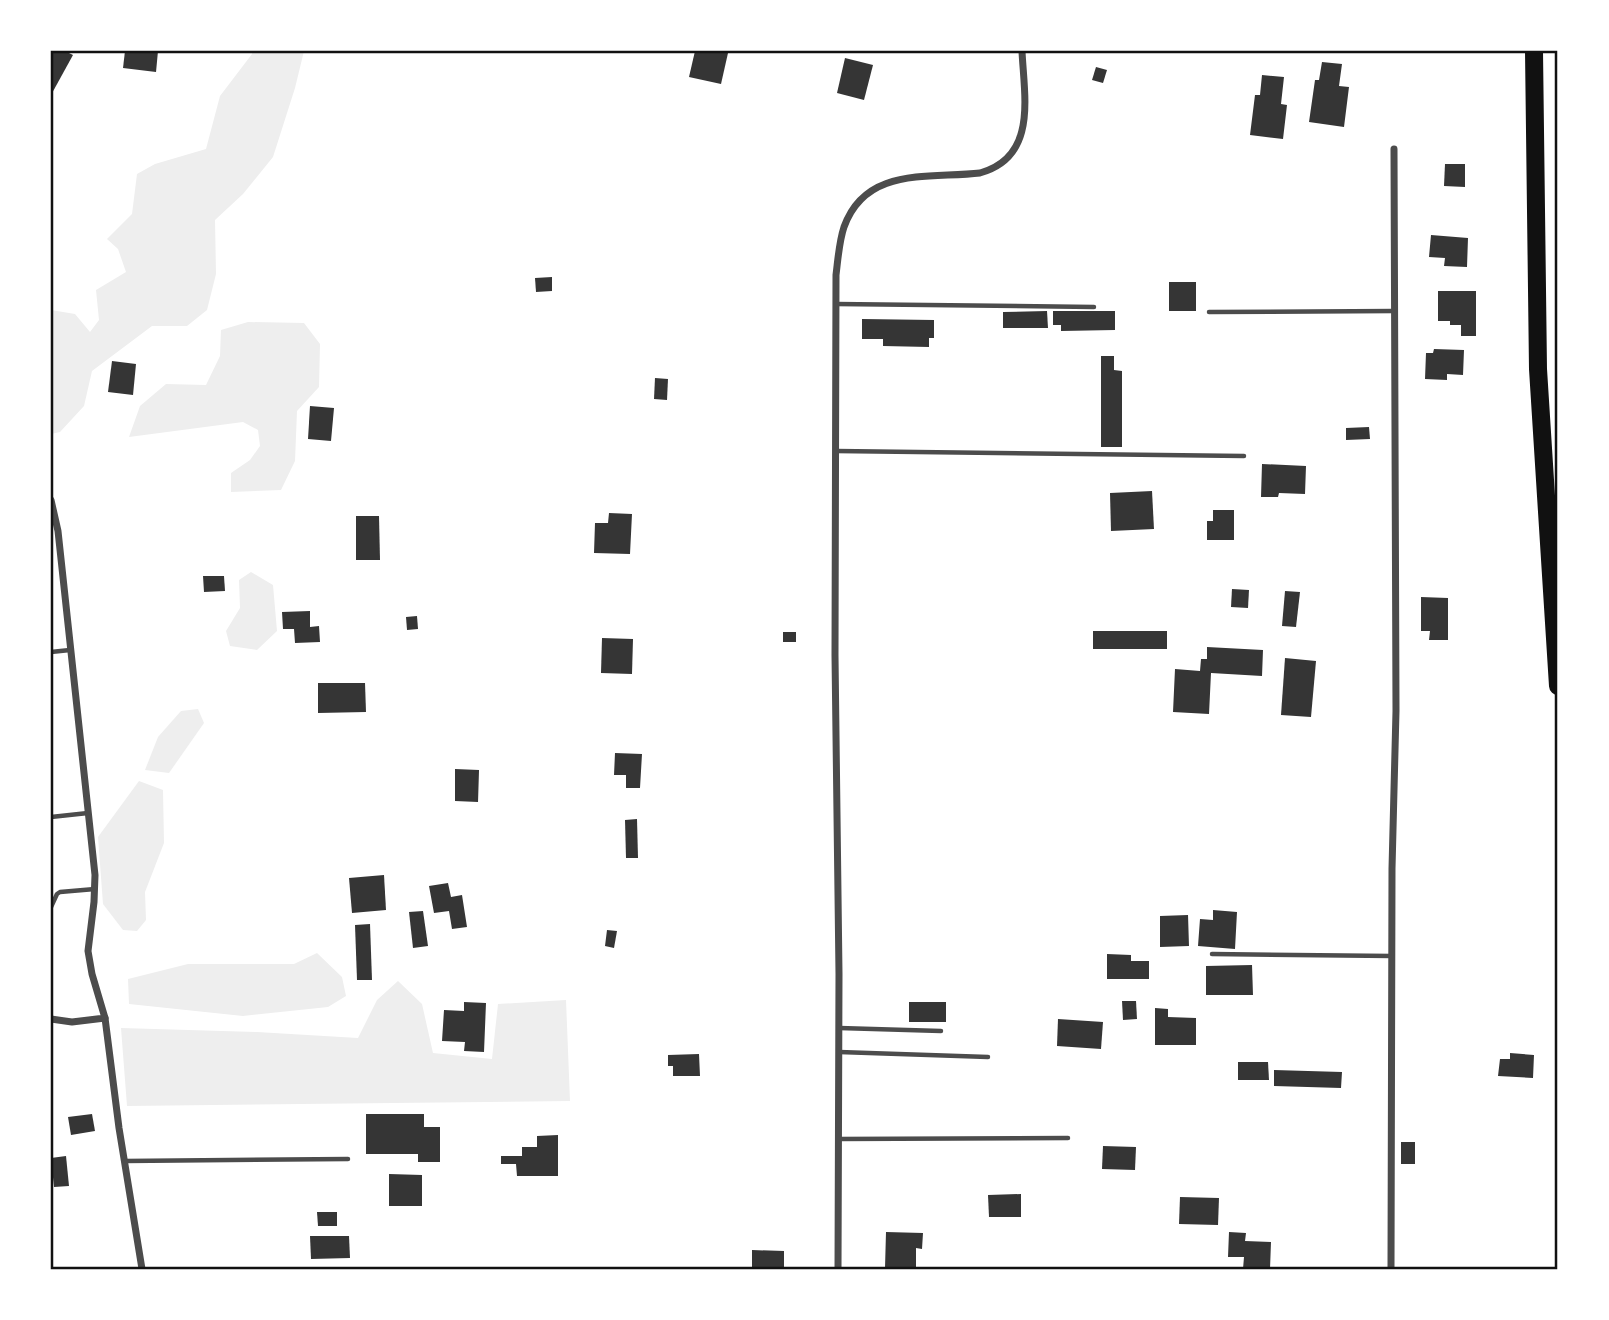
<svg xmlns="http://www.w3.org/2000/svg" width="1609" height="1320" font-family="Figtree,sans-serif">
  <rect width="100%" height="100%" fill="#fff"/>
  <!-- green -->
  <g fill="#eee">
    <path d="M 252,51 L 304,51 L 295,88 L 273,157 L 243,194 L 215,220 L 216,274 L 207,310 L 187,326 L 152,326 L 92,371 L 84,406 L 60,432 L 51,434 L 51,310 L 75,314 L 90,332 L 99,320 L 96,290 L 126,272 L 118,249 L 107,239 L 132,214 L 137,174 L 155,164 L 206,149 L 220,96 L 252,54 Z"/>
    <path d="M 248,322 L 304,323 L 320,344 L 319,387 L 297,411 L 295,461 L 281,490 L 231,492 L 231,473 L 250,460 L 260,446 L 258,430 L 243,422 L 129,437 L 140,406 L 166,384 L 206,385 L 220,356 L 221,330 Z"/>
    <path d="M 251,572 L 273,585 L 277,631 L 257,650 L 230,646 L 226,631 L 240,608 L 239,580 Z"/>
    <path d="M 198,709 L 204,723 L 169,773 L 145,770 L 158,737 L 181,711 Z"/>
    <path d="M 139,781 L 163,790 L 164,843 L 145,892 L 146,920 L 137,931 L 123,930 L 103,904 L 98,837 Z"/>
    <path d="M 317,953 L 342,977 L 346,996 L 328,1007 L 243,1016 L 129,1004 L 128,979 L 188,964 L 294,964 Z"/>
    <path d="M 398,981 L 422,1004 L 433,1053 L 492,1059 L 498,1004 L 566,1000 L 570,1101 L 127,1106 L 121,1028 L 257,1032 L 358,1038 L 377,1000 Z"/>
  </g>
  <!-- building -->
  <g fill="#353535">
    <path d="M 52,51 L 65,51 L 73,55 L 51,95 L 51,53 Z"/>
    <path d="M 125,51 L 158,51 L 156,72 L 123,68 Z"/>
    <path d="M 695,51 L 718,51 L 728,53 L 721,84 L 689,77 Z"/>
    <path d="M 845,58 L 873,65 L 864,100 L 837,93 Z"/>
    <path d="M 1322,62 L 1342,64 L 1339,86 L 1349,87 L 1344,127 L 1309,122 L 1315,80 L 1319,80 Z"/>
    <path d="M 1096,67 L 1107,70 L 1103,83 L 1092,80 Z"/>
    <path d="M 1262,75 L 1284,77 L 1281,104 L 1287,105 L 1283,139 L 1250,135 L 1255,95 L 1260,95 Z"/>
    <path d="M 1445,164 L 1465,164 L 1465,187 L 1444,186 Z"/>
    <path d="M 1431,235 L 1468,238 L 1467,267 L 1444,266 L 1445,258 L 1429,257 Z"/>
    <path d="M 552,277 L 552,291 L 536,292 L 535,278 Z"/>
    <rect x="1169" y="282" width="27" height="29"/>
    <path d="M 1438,291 L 1476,291 L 1476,336 L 1461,336 L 1461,325 L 1450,325 L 1450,321 L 1438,321 Z"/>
    <path d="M 1047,311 L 1048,328 L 1003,328 L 1003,312 Z"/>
    <path d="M 1053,311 L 1115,311 L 1115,330 L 1061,331 L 1061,325 L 1053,325 Z"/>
    <path d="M 862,319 L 934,320 L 934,338 L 929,338 L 929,347 L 883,346 L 883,339 L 862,339 Z"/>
    <path d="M 1434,349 L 1464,350 L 1463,375 L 1447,374 L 1447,380 L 1425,379 L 1426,353 L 1433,353 Z"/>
    <path d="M 1101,356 L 1114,356 L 1114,370 L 1122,371 L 1122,447 L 1101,447 Z"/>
    <path d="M 112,361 L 136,364 L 133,395 L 108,392 Z"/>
    <path d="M 655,378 L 668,379 L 667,400 L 654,399 Z"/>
    <path d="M 310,406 L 334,408 L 331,441 L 308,439 Z"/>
    <path d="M 1369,427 L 1370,439 L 1346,440 L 1346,428 Z"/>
    <path d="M 1262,464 L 1306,466 L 1305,494 L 1279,493 L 1278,497 L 1261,497 Z"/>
    <path d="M 1152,491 L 1154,529 L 1111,531 L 1110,493 Z"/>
    <path d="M 1213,510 L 1234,510 L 1234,540 L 1207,540 L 1207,521 L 1213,521 Z"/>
    <path d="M 609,513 L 632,514 L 630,554 L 594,553 L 595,523 L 608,523 Z"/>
    <path d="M 356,516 L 379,516 L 380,560 L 356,560 Z"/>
    <path d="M 203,576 L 224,576 L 225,591 L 204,592 Z"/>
    <path d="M 1232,589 L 1249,590 L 1248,608 L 1231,607 Z"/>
    <path d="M 1285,591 L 1300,592 L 1296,627 L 1282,626 Z"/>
    <path d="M 1421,597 L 1448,598 L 1448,640 L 1429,640 L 1430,631 L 1421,631 Z"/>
    <path d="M 310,611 L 310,627 L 319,626 L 320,642 L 295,643 L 294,629 L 283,629 L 282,612 Z"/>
    <path d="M 417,616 L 418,629 L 407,630 L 406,617 Z"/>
    <rect x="1093" y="631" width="74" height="18"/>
    <rect x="783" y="632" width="13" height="10"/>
    <path d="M 602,638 L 633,639 L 632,674 L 601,673 Z"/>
    <path d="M 1207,647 L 1263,650 L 1262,676 L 1211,673 L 1209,714 L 1173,712 L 1175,669 L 1200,671 L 1201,659 L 1207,659 Z"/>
    <path d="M 1285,658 L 1316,661 L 1311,717 L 1281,715 Z"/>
    <path d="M 318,683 L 365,683 L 366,712 L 318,713 Z"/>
    <path d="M 615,753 L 642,754 L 640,788 L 626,788 L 626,775 L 614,775 Z"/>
    <path d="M 455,769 L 479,770 L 478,802 L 455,801 Z"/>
    <path d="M 637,819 L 638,858 L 626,858 L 625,820 Z"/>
    <path d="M 384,875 L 386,910 L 352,913 L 349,878 Z"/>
    <path d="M 448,883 L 451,897 L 462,895 L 467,927 L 452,929 L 449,911 L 434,913 L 429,886 Z"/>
    <path d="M 1213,910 L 1237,912 L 1235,949 L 1198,946 L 1200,919 L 1213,920 Z"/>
    <path d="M 423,911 L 428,946 L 413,948 L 409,912 Z"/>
    <path d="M 1188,915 L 1189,946 L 1160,947 L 1160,916 Z"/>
    <path d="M 370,924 L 372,980 L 357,980 L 355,925 Z"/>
    <path d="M 607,930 L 617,931 L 614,948 L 605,946 Z"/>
    <path d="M 1107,954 L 1131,955 L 1131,961 L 1149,961 L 1149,979 L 1107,979 Z"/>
    <path d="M 1252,965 L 1253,995 L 1206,995 L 1206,966 Z"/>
    <path d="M 1122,1001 L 1136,1001 L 1137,1019 L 1123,1020 Z"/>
    <path d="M 464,1002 L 486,1003 L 484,1052 L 464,1051 L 465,1042 L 442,1041 L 444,1010 L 464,1011 Z"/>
    <rect x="909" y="1002" width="37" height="20"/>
    <path d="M 1155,1008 L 1168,1009 L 1168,1017 L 1196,1018 L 1196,1045 L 1155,1045 Z"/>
    <path d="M 1058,1019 L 1103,1022 L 1101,1049 L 1057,1046 Z"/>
    <path d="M 1510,1053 L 1534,1055 L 1533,1078 L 1498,1076 L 1500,1059 L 1510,1059 Z"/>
    <path d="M 699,1054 L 700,1076 L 673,1076 L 673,1066 L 668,1066 L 668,1055 Z"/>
    <path d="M 1238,1062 L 1268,1062 L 1269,1080 L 1238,1080 Z"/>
    <path d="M 1274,1070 L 1342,1072 L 1341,1088 L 1274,1086 Z"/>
    <path d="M 92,1114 L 95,1131 L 71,1135 L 68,1117 Z"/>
    <path d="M 366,1114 L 424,1114 L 424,1127 L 440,1127 L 440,1162 L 418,1162 L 418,1154 L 366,1154 Z"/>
    <path d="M 558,1135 L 558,1176 L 517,1176 L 516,1164 L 501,1164 L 501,1156 L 522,1156 L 522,1147 L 537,1147 L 537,1136 Z"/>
    <rect x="1401" y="1142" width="14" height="22"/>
    <path d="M 1103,1146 L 1136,1147 L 1135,1170 L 1102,1169 Z"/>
    <path d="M 66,1156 L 69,1186 L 54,1187 L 51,1158 Z"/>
    <path d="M 389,1174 L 422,1175 L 422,1206 L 389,1206 Z"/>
    <path d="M 1021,1194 L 1021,1217 L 989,1217 L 988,1195 Z"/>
    <path d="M 1180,1197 L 1219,1198 L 1218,1225 L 1179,1224 Z"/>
    <path d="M 317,1212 L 337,1212 L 337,1226 L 318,1226 Z"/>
    <path d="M 886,1232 L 923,1233 L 922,1249 L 916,1248 L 916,1269 L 885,1268 Z"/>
    <path d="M 1229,1232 L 1246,1233 L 1245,1241 L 1271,1242 L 1270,1269 L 1243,1269 L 1244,1257 L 1228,1257 Z"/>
    <path d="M 310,1236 L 349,1236 L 350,1258 L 311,1259 Z"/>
    <path d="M 752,1250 L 784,1251 L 784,1269 L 752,1269 Z"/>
  </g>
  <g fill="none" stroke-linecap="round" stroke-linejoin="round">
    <!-- service -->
    <g stroke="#4c4c4c" stroke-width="4.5">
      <path d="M 836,304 L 1094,307"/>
      <path d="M 1209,312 L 1394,311"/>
      <path d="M 836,451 L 1244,456"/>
      <path d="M 51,652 L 70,650"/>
      <path d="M 51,817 L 88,813"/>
      <path d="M 51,907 L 57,894 L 60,892 L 95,889"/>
      <path d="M 1212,954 L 1392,956"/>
      <path d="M 839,1028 L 941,1031"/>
      <path d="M 839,1052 L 988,1057"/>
      <path d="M 838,1139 L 1068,1138"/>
      <path d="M 125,1161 L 348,1159"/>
    </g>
    <!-- minor -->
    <g stroke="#4c4c4c" stroke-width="7">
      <path d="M 51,500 L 58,531 L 95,875 L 94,902 L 88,951 L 92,974 L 105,1018 L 72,1022 L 51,1019"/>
      <path d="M 105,1018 L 119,1128 L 142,1269"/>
      <path d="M 838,1269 L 839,974 L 835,655 L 836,275 C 838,259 839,242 844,227 C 866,166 929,179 980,173 C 1038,157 1024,96 1022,51"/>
      <path d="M 1391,1269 L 1392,869 L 1396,711 L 1394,149"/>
    </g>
    <!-- motorway -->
    <path stroke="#111" stroke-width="18" d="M 1534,51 L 1538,369 L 1558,686"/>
  </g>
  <!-- border -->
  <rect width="1609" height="1320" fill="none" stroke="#ffffff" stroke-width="105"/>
  <rect x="52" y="52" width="1504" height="1216" fill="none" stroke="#111" stroke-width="2.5"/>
</svg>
